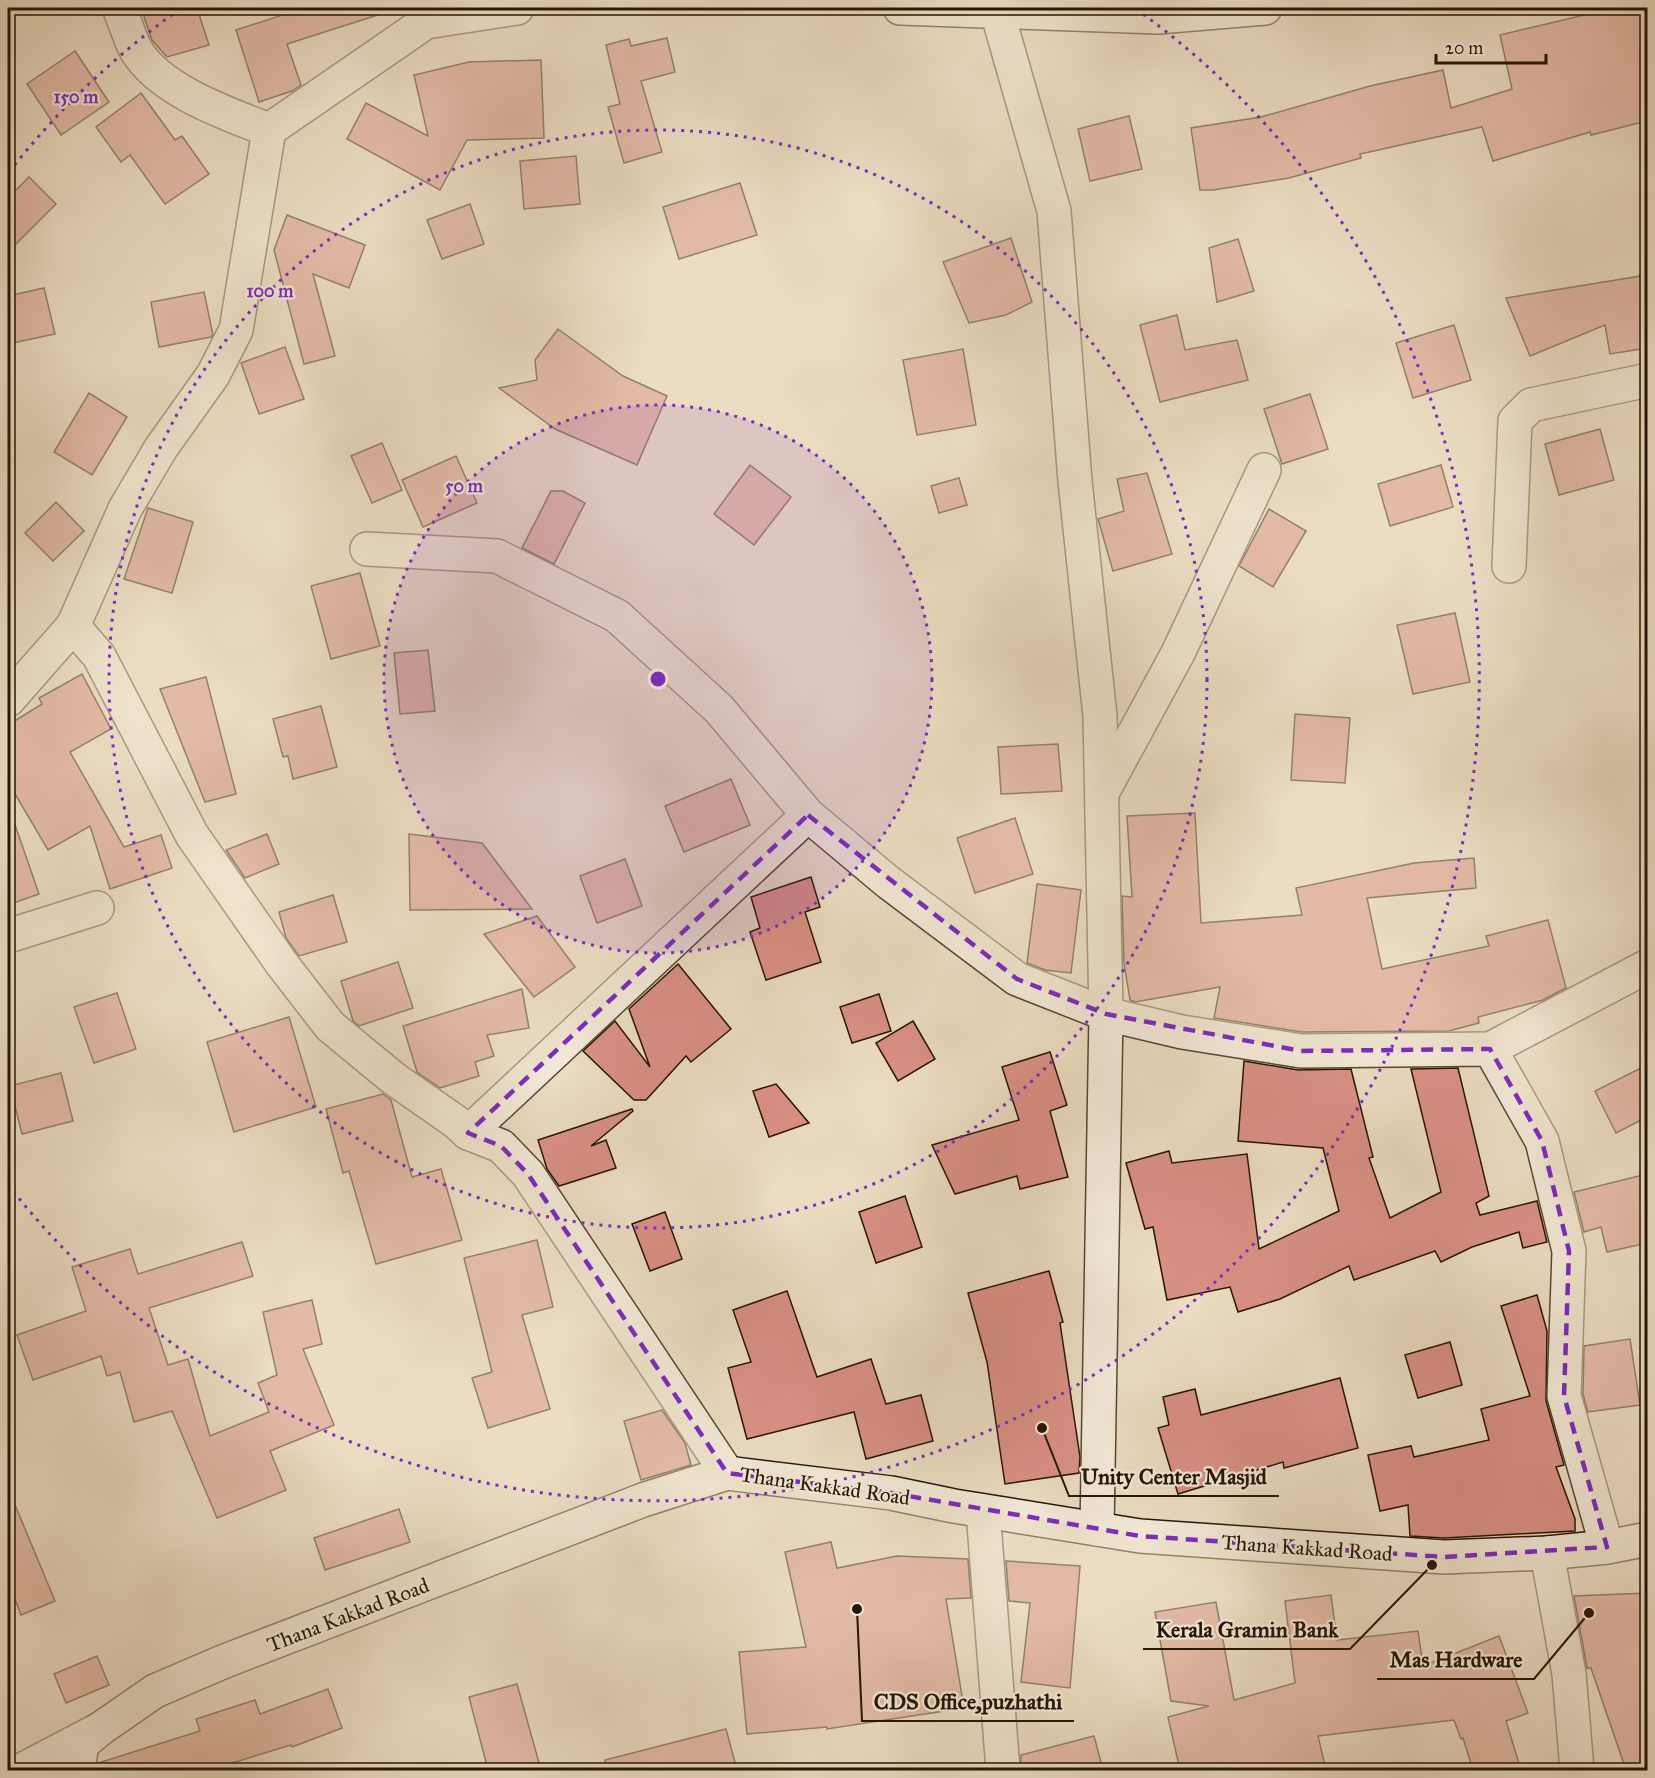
<svg xmlns="http://www.w3.org/2000/svg" width="1655" height="1778" font-family="'IM FELL Great Primer',serif">
  <rect width="100%" height="100%" fill="#ebdcc2"/>
  <filter id="stains"><feTurbulence type="fractalNoise" baseFrequency=".00333" numOctaves="4"/><feColorMatrix values="0 0 0 0 .2 0 0 0 0 .09 0 0 0 0 .02 0 0 0 .5 -.17"/></filter>
  <radialGradient id="worn" r=".72"><stop offset=".6" stop-color="#630" stop-opacity="0"/><stop offset="1" stop-color="#630" stop-opacity=".3"/></radialGradient>
  <!-- building -->
  <g fill="#d99084" stroke="#251502" stroke-width="1.5">
    <path d="M 141,8 L 197,8 L 209,45 L 167,57 L 152,40 Z"/>
    <path d="M 304,8 L 380,8 L 381,14 L 287,44 L 301,85 L 292,91 L 259,102 L 236,30 Z"/>
    <path d="M 1614,8 L 1643,8 L 1647,28 L 1647,121 L 1591,135 L 1590,132 L 1493,161 L 1482,127 L 1360,154 L 1361,158 L 1289,178 L 1213,190 L 1200,190 L 1191,128 L 1261,117 L 1370,86 L 1443,70 L 1451,108 L 1512,89 L 1500,35 Z"/>
    <path d="M 667,38 L 675,72 L 641,81 L 662,152 L 624,163 L 608,107 L 620,104 L 606,45 L 629,39 L 631,46 Z"/>
    <path d="M 75,51 L 109,102 L 61,135 L 27,84 Z"/>
    <path d="M 541,60 L 544,138 L 467,140 L 440,190 L 347,139 L 366,103 L 428,136 L 414,75 L 469,62 Z"/>
    <path d="M 141,93 L 175,140 L 182,136 L 209,174 L 165,204 L 130,155 L 121,162 L 96,127 Z"/>
    <path d="M 1129,116 L 1142,169 L 1090,181 L 1078,129 Z"/>
    <path d="M 576,156 L 580,204 L 524,209 L 520,161 Z"/>
    <path d="M 29,177 L 56,204 L 8,252 L 8,198 Z"/>
    <path d="M 740,183 L 757,235 L 679,259 L 663,207 Z"/>
    <path d="M 470,204 L 484,244 L 442,259 L 427,220 Z"/>
    <path d="M 287,215 L 365,245 L 349,288 L 313,274 L 335,356 L 304,364 L 274,250 Z"/>
    <path d="M 1011,238 L 1032,302 L 1006,315 L 969,323 L 943,262 Z"/>
    <path d="M 1238,239 L 1254,291 L 1217,302 L 1209,248 Z"/>
    <path d="M 1647,275 L 1647,348 L 1610,354 L 1605,325 L 1530,356 L 1506,298 Z"/>
    <path d="M 44,288 L 55,334 L 8,344 L 8,296 Z"/>
    <path d="M 204,292 L 213,335 L 211,337 L 159,347 L 151,302 Z"/>
    <path d="M 1177,315 L 1185,350 L 1237,340 L 1248,380 L 1160,402 L 1140,325 Z"/>
    <path d="M 1454,325 L 1471,380 L 1413,398 L 1396,343 Z"/>
    <path d="M 558,329 L 623,376 L 667,396 L 637,465 L 555,429 L 499,388 L 537,380 L 535,360 Z"/>
    <path d="M 285,347 L 304,399 L 259,414 L 241,363 Z"/>
    <path d="M 963,349 L 976,425 L 917,435 L 903,360 Z"/>
    <path d="M 89,393 L 127,417 L 92,475 L 54,452 Z"/>
    <path d="M 1310,394 L 1328,449 L 1282,464 L 1264,409 Z"/>
    <path d="M 1600,429 L 1614,480 L 1559,495 L 1545,444 Z"/>
    <path d="M 382,443 L 402,490 L 372,503 L 351,456 Z"/>
    <path d="M 456,456 L 477,503 L 423,527 L 402,480 Z"/>
    <path d="M 750,465 L 791,497 L 754,545 L 714,514 Z"/>
    <path d="M 1441,465 L 1453,507 L 1390,526 L 1378,484 Z"/>
    <path d="M 1147,473 L 1172,554 L 1113,571 L 1098,519 L 1124,511 L 1117,479 Z"/>
    <path d="M 959,478 L 967,505 L 939,513 L 931,486 Z"/>
    <path d="M 551,491 L 563,491 L 585,503 L 554,564 L 522,548 Z"/>
    <path d="M 56,502 L 84,531 L 53,561 L 25,533 Z"/>
    <path d="M 148,508 L 193,522 L 172,593 L 124,579 Z"/>
    <path d="M 1269,509 L 1306,531 L 1273,587 L 1239,566 Z"/>
    <path d="M 360,573 L 380,646 L 331,659 L 311,586 Z"/>
    <path d="M 1455,613 L 1470,682 L 1413,694 L 1397,625 Z"/>
    <path d="M 428,650 L 435,711 L 400,714 L 394,653 Z"/>
    <path d="M 82,674 L 111,729 L 70,752 L 124,847 L 161,835 L 172,868 L 110,889 L 90,826 L 48,850 L 8,782 L 8,725 L 42,704 L 39,698 Z"/>
    <path d="M 206,677 L 236,794 L 205,802 L 160,689 Z"/>
    <path d="M 321,706 L 337,767 L 293,779 L 288,756 L 283,757 L 273,719 Z"/>
    <path d="M 1295,714 L 1350,718 L 1345,783 L 1291,780 Z"/>
    <path d="M 1058,744 L 1062,791 L 1001,794 L 998,747 Z"/>
    <path d="M 731,779 L 750,825 L 684,852 L 665,806 Z"/>
    <path d="M 1195,813 L 1201,923 L 1302,915 L 1296,888 L 1414,863 L 1474,858 L 1476,888 L 1367,898 L 1382,969 L 1489,946 L 1486,936 L 1548,920 L 1566,988 L 1543,1000 L 1478,1017 L 1479,1023 L 1449,1031 L 1302,1032 L 1214,1018 L 1220,987 L 1135,1002 L 1130,1000 L 1124,963 L 1122,896 L 1132,897 L 1127,816 Z"/>
    <path d="M 8,816 L 12,816 L 39,894 L 8,905 Z"/>
    <path d="M 1015,818 L 1033,874 L 975,893 L 957,838 Z"/>
    <path d="M 267,834 L 279,864 L 245,878 L 226,850 Z"/>
    <path d="M 409,834 L 482,843 L 532,909 L 410,910 Z"/>
    <path d="M 625,859 L 642,906 L 597,923 L 580,876 Z"/>
    <path d="M 811,877 L 820,907 L 805,912 L 821,962 L 766,980 L 750,932 L 760,928 L 751,897 Z"/>
    <path d="M 1037,884 L 1081,890 L 1071,973 L 1045,970 L 1027,963 Z"/>
    <path d="M 333,895 L 347,942 L 299,956 L 286,938 L 279,912 Z"/>
    <path d="M 537,916 L 575,967 L 534,997 L 484,934 Z"/>
    <path d="M 398,962 L 413,1008 L 359,1026 L 353,1021 L 341,981 Z"/>
    <path d="M 678,964 L 731,1029 L 691,1062 L 686,1056 L 646,1100 L 634,1100 L 583,1051 L 615,1021 L 650,1067 L 629,1009 Z"/>
    <path d="M 522,989 L 529,1028 L 487,1035 L 494,1056 L 475,1062 L 479,1076 L 440,1088 L 417,1072 L 403,1026 Z"/>
    <path d="M 117,993 L 136,1049 L 94,1063 L 74,1007 Z"/>
    <path d="M 879,994 L 891,1031 L 852,1043 L 840,1007 Z"/>
    <path d="M 289,1017 L 316,1107 L 234,1132 L 207,1042 Z"/>
    <path d="M 913,1021 L 935,1059 L 898,1081 L 876,1043 Z"/>
    <path d="M 1050,1052 L 1067,1105 L 1050,1111 L 1068,1177 L 1020,1189 L 1017,1176 L 955,1194 L 932,1145 L 1019,1120 L 1002,1067 Z"/>
    <path d="M 1244,1061 L 1298,1070 L 1351,1069 L 1373,1157 L 1369,1158 L 1390,1218 L 1441,1192 L 1411,1069 L 1458,1068 L 1489,1196 L 1476,1203 L 1480,1215 L 1537,1201 L 1547,1242 L 1523,1248 L 1519,1232 L 1472,1247 L 1441,1262 L 1435,1251 L 1354,1280 L 1349,1266 L 1280,1299 L 1238,1312 L 1230,1287 L 1167,1300 L 1153,1227 L 1145,1229 L 1126,1163 L 1169,1151 L 1172,1163 L 1247,1154 L 1259,1249 L 1339,1211 L 1323,1148 L 1238,1141 Z"/>
    <path d="M 1647,1065 L 1647,1117 L 1616,1133 L 1595,1091 Z"/>
    <path d="M 61,1073 L 73,1121 L 22,1134 L 10,1086 Z"/>
    <path d="M 776,1084 L 809,1123 L 769,1137 L 753,1091 Z"/>
    <path d="M 383,1094 L 391,1100 L 412,1177 L 441,1169 L 462,1240 L 376,1264 L 349,1171 L 343,1173 L 326,1109 Z"/>
    <path d="M 632,1109 L 633,1111 L 591,1146 L 606,1140 L 616,1168 L 559,1186 L 547,1169 L 538,1140 Z"/>
    <path d="M 1647,1174 L 1647,1243 L 1607,1252 L 1601,1227 L 1584,1232 L 1574,1192 Z"/>
    <path d="M 905,1196 L 922,1247 L 876,1263 L 859,1212 Z"/>
    <path d="M 665,1212 L 682,1259 L 650,1271 L 632,1224 Z"/>
    <path d="M 537,1240 L 553,1307 L 522,1315 L 550,1409 L 488,1428 L 472,1378 L 492,1372 L 464,1258 Z"/>
    <path d="M 242,1242 L 253,1276 L 149,1308 L 168,1365 L 188,1359 L 210,1436 L 269,1412 L 258,1383 L 277,1375 L 263,1312 L 312,1300 L 322,1344 L 303,1349 L 334,1425 L 270,1451 L 286,1490 L 217,1518 L 172,1411 L 134,1422 L 120,1372 L 107,1376 L 101,1356 L 33,1380 L 17,1335 L 86,1311 L 72,1267 L 130,1249 L 138,1274 Z"/>
    <path d="M 1049,1271 L 1063,1322 L 1060,1323 L 1080,1457 L 1079,1473 L 1005,1484 L 987,1362 L 968,1293 Z"/>
    <path d="M 787,1291 L 817,1377 L 871,1359 L 886,1404 L 921,1395 L 933,1441 L 866,1459 L 854,1412 L 747,1439 L 728,1368 L 751,1362 L 733,1310 Z"/>
    <path d="M 1537,1295 L 1547,1331 L 1546,1401 L 1564,1465 L 1556,1467 L 1575,1519 L 1575,1531 L 1444,1538 L 1410,1536 L 1408,1505 L 1380,1511 L 1368,1455 L 1411,1446 L 1414,1457 L 1489,1440 L 1481,1409 L 1530,1396 L 1501,1306 Z"/>
    <path d="M 1630,1339 L 1640,1405 L 1588,1412 L 1583,1394 L 1584,1346 Z"/>
    <path d="M 1450,1342 L 1462,1385 L 1418,1398 L 1405,1355 Z"/>
    <path d="M 1340,1378 L 1358,1448 L 1284,1468 L 1283,1462 L 1178,1494 L 1158,1428 L 1169,1425 L 1163,1397 L 1195,1389 L 1201,1415 Z"/>
    <path d="M 662,1410 L 685,1443 L 691,1465 L 641,1480 L 624,1421 Z"/>
    <path d="M 8,1488 L 55,1601 L 21,1615 L 8,1581 Z"/>
    <path d="M 399,1509 L 410,1542 L 325,1570 L 314,1538 Z"/>
    <path d="M 831,1542 L 837,1568 L 897,1556 L 968,1559 L 971,1598 L 946,1599 L 964,1708 L 827,1729 L 827,1727 L 747,1734 L 739,1652 L 806,1647 L 785,1552 Z"/>
    <path d="M 1006,1561 L 1080,1566 L 1070,1688 L 1021,1682 L 1030,1603 L 1009,1601 Z"/>
    <path d="M 1647,1593 L 1647,1770 L 1626,1770 L 1591,1668 L 1587,1668 L 1574,1596 Z"/>
    <path d="M 1331,1595 L 1337,1640 L 1418,1631 L 1423,1666 L 1499,1636 L 1528,1713 L 1506,1721 L 1521,1770 L 1473,1770 L 1463,1738 L 1461,1739 L 1454,1720 L 1318,1736 L 1326,1770 L 1180,1770 L 1168,1717 L 1209,1706 L 1171,1701 L 1155,1612 L 1216,1602 L 1234,1700 L 1295,1683 L 1285,1601 Z"/>
    <path d="M 97,1656 L 109,1685 L 66,1703 L 54,1674 Z"/>
    <path d="M 517,1684 L 541,1770 L 488,1770 L 469,1697 Z"/>
    <path d="M 328,1689 L 342,1728 L 292,1747 L 291,1745 L 209,1770 L 97,1770 L 98,1763 L 200,1731 L 196,1719 L 255,1700 L 260,1714 Z"/>
    <path d="M 726,1729 L 737,1770 L 606,1770 L 605,1760 Z"/>
    <path d="M 1094,1736 L 1103,1770 L 1021,1770 L 1021,1755 Z"/>
  </g>
  <g fill="none" stroke-linecap="round" stroke-linejoin="round">
    <defs>
      <g id="street">
        <path d="M 119,8 C 125,21 129,37 136,50 C 160,91 228,114 269,130"/>
        <path d="M 996,8 L 1054,211 L 1075,481 L 1100,716 L 1106,1014 L 1097,1529"/>
        <path d="M 367,549 L 497,556 L 617,616 L 719,709 L 808,815 L 888,882 L 1017,979 L 1106,1014 L 1182,1032 L 1301,1051 L 1490,1049 L 1542,1141 L 1569,1251 L 1564,1396 L 1607,1547"/>
        <path d="M 1509,566 L 1515,421 L 1531,405 L 1648,380"/>
        <path d="M 73,626 L 125,509 L 161,448 L 213,375 L 236,330 L 269,130 L 426,22 L 517,8"/>
        <path d="M 8,700 L 73,626 L 99,656 L 192,835 L 282,964 L 330,1026 L 393,1078 L 456,1122 L 468,1133 L 501,1146 L 528,1174 L 727,1473"/>
        <path d="M 1102,793 L 1178,653 L 1264,470"/>
        <path d="M 8,936 L 97,908"/>
        <path d="M 1490,1049 L 1648,966"/>
        <path d="M 468,1133 L 808,815"/>
        <path d="M 983,1511 L 1003,1770"/>
        <path d="M 1547,1553 L 1569,1674 L 1577,1770"/>
        <path d="M 22,1770 L 100,1729"/>
      </g>
      <g id="secondary">
        <path d="M 900,8 L 1158,17 L 1265,8"/>
        <path d="M 78,1770 L 82,1744 L 100,1729 L 155,1691 L 225,1661 L 643,1500 L 727,1473 L 891,1493 L 954,1506 L 1140,1536 L 1444,1557 L 1547,1553 L 1607,1547 L 1648,1539"/>
      </g>
    </defs>
    <!-- street casing -->
    <use href="#street" stroke="#564732" stroke-width="36"/>
    <!-- secondary casing -->
    <use href="#secondary" stroke="#251502" stroke-width="36"/>
    <!-- street -->
    <use href="#street" stroke="#f2e8d7" stroke-width="33"/>
    <!-- secondary -->
    <use href="#secondary" stroke="#f2e8d7" stroke-width="33"/>
  </g>
  <!-- marked area -->
  <path d="M0 0H1655V1778H0ZM 808,815 L 1017,979 L 1106,1014 L 1301,1051 L 1490,1049 L 1542,1141 L 1569,1251 L 1564,1396 L 1607,1547 L 1444,1557 L 1140,1536 L 891,1493 L 727,1473 L 528,1174 L 501,1146 L 468,1133 Z" fill="#ebdcc2" fill-opacity=".55" fill-rule="evenodd"/>
  <path fill="none" stroke="#7b2cbf" stroke-width="4.5" stroke-dasharray="12 8" stroke-linejoin="round" d="M 808,815 L 1017,979 L 1106,1014 L 1301,1051 L 1490,1049 L 1542,1141 L 1569,1251 L 1564,1396 L 1607,1547 L 1444,1557 L 1140,1536 L 891,1493 L 727,1473 L 528,1174 L 501,1146 L 468,1133 Z"/>
  <!-- distance rings -->
  <circle cx="658" cy="679" r="274" fill="#7b2cbf" fill-opacity=".12"/>
  <g fill="none" stroke="#7b2cbf" stroke-width="3" stroke-dasharray="3 6">
    <circle cx="658" cy="679" r="274"/>
    <circle cx="658" cy="679" r="549"/>
    <path d="M9 172A823 823 0 0 1 180 9M1136 9A823 823 0 1 1 9 1186"/>
  </g>
  <g text-anchor="middle" dominant-baseline="central" stroke-width="4.5" stroke-linejoin="round" paint-order="stroke">
    <!-- street labels -->
    <g font-size="21" fill="#251502" stroke="#f2e8d7">
      <text transform="translate(825 1486) rotate(8)">Thana Kakkad Road</text>
      <text transform="translate(1307 1548) rotate(4)">Thana Kakkad Road</text>
      <text transform="translate(348 1615) rotate(-21)">Thana Kakkad Road</text>
    </g>
  </g>
  <circle cx="658" cy="679" r="9" fill="#7b2cbf" stroke="#f2e8d7" stroke-width="3"/>
  <g font-size="18" text-anchor="middle" font-weight="bold" fill="#7b2cbf" stroke="#f2e8d7" stroke-width="4.5" stroke-linejoin="round" paint-order="stroke">
    <text x="76" y="103">150 m</text>
    <text x="270" y="297">100 m</text>
    <text x="464" y="492">50 m</text>
  </g>
  <!-- callouts -->
  <path fill="none" stroke="#251502" stroke-width="2" d="M1042 1428L1069 1496H1279M1432 1565L1350 1649H1143M1589 1613L1534 1679H1377M857 1609L862 1721H1074"/>
  <g fill="#251502" stroke="#f2e8d7" stroke-width="2">
    <circle cx="1042" cy="1428" r="6"/>
    <circle cx="1432" cy="1565" r="6"/>
    <circle cx="1589" cy="1613" r="6"/>
    <circle cx="857" cy="1609" r="6"/>
  </g>
  <g font-size="22" text-anchor="middle" font-weight="bold" fill="#251502" stroke="#f2e8d7" stroke-width="4.5" stroke-linejoin="round" paint-order="stroke">
    <text x="1174" y="1484">Unity Center Masjid</text>
    <text x="1247" y="1637">Kerala Gramin Bank</text>
    <text x="1456" y="1667">Mas Hardware</text>
    <text x="968" y="1709">CDS Office,puzhathi</text>
  </g>
  <!-- margin -->
  <rect width="1655" height="1778" fill="none" stroke="#ebdcc2" stroke-width="30"/>
  <rect x="9" y="9" width="1637" height="1760" fill="none" stroke="#251502" stroke-width="3"/>
  <rect x="15" y="15" width="1625" height="1748" fill="none" stroke="#251502" stroke-width="1.5"/>
  <!-- scale -->
  <path d="M1436 54v9h110v-9" fill="none" stroke="#251502" stroke-width="3"/>
  <text x="1445" y="54" font-size="18" fill="#251502" stroke="#f2e8d7" stroke-width="4.5" paint-order="stroke">20 m</text>
  <rect width="100%" height="100%" filter="url(#stains)"/>
  <rect width="100%" height="100%" fill="url(#worn)"/>
</svg>
